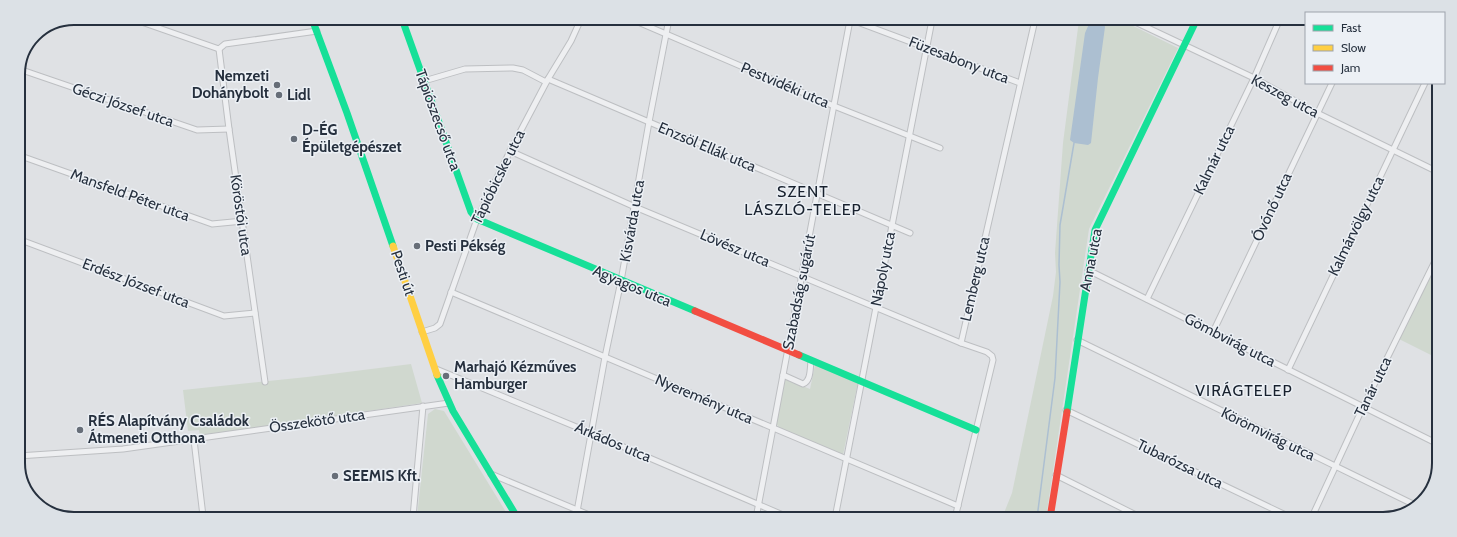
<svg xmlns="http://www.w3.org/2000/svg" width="1457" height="537" font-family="Cabin,sans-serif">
  <rect width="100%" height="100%" fill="#dfe1e4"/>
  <!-- green -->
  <g fill="#d0d8cf">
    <path d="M 1079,20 L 1121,20 L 1178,48 L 1089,229 L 1046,518 L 1002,518 L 1012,493 L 1053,296 L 1056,272 L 1055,253 L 1063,143 Z"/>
    <path d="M 1438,255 L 1437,358 L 1397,338 Z"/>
    <path d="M 411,364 L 422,403 L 200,436 L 199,430 L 188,431 L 183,390 L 307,377 Z"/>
    <path d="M 815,365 L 858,382 L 843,455 L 779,428 L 776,423 L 785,379 L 810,389 Z"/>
    <path d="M 435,409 L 444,411 L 509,517 L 417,517 L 428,414 Z"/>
  </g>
  <!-- water -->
  <path fill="#acbfd1" d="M 1095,22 L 1104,24 L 1105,27 L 1098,78 L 1091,143 L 1088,145 L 1074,143 L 1070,140 L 1085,33 L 1089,24 Z"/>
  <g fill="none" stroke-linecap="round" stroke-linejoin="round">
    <!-- stream -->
    <path stroke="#acbfd1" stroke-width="1.5" d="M 1037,518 L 1055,378 L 1060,282 L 1059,265 L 1060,225 L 1074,143"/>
    <defs>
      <g id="street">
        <path d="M 130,18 L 219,49"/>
        <path d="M 631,19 L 834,106 L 940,148"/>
        <path d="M 852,20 L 1020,83"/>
        <path d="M 1131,20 L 1254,78 L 1317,113 L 1438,172"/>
        <path d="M 219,49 L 229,129 L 265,382"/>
        <path d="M 219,49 L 225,44 L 317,31"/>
        <path d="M 19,69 L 197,130 L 229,129"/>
        <path d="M 548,79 L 910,233"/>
        <path d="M 424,81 L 465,69 L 513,68 L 523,70 L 546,82"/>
        <path d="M 510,151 L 635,207 L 961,343 L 987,352 L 992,356 L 993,360 L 955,518"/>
        <path d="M 18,155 L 212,224 L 243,221"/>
        <path d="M 18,239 L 224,316 L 255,313"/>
        <path d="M 1088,270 L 1436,443"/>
        <path d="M 451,292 L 958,506"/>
        <path d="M 1147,299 L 1254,78 L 1279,21"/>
        <path d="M 422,332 L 435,328 L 440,324 L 477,219 L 510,151 L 548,79 L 571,41 L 581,19"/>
        <path d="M 1213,332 L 1332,83"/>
        <path d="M 1077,340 L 1417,506"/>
        <path d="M 961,343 L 1035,20"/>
        <path d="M 436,369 L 591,433 L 790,518"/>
        <path d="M 1288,370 L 1425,83"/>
        <path d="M 783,375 L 803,384 C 811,381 810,369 811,361"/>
        <path d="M 1066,410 L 1294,519"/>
        <path d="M 194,440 L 203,516"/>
        <path d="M 18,456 L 123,449 L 449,403"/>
        <path d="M 491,474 L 594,517"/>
        <path d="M 1056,475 L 1142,518"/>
        <path d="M 413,517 L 423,406"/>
        <path d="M 576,517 L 605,357 L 621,281 L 649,122 L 669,19"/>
        <path d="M 756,518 L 850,20"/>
        <path d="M 835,518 L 932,20"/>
        <path d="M 1311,519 L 1363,407 L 1438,255"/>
      </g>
    </defs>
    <!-- street casing -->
    <use href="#street" stroke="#bdbfc2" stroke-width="7"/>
    <!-- street -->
    <use href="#street" stroke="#eeeff1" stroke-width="5"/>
    <!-- fast -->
    <g stroke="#16e098" stroke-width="7">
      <path d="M 312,19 L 347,113 L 393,246"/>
      <path d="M 402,19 L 471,212 L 477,219 L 695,311"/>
      <path d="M 799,355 L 976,430"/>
      <path d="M 437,375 L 453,411 L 517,517"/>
      <path d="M 1067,412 L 1095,230 L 1196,21"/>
    </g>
    <!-- slow -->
    <path stroke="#ffcf43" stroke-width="7" d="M 393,246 L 437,375"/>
    <!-- jam -->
    <g stroke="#f24e42" stroke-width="7">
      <path d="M 695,311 L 799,355"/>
      <path d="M 1050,518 L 1067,412"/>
    </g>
  </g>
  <!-- markers -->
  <g fill="#676e78" stroke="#ecf0f5" stroke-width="1.5">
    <circle cx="277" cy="85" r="4"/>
    <circle cx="279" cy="95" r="4"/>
    <circle cx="294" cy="139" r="4"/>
    <circle cx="417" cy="246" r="4"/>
    <circle cx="446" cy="376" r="4"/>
    <circle cx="80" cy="430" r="4"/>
    <circle cx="335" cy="476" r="4"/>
  </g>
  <g text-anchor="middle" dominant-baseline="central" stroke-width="3" stroke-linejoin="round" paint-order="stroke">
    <!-- street labels -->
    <g font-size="15" fill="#26303e" stroke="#ecf0f5">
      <text transform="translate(959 60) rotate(21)">Füzesabony utca</text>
      <text transform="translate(785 85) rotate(23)">Pestvidéki utca</text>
      <text transform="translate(1285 96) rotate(28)">Keszeg utca</text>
      <text transform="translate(123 105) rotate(19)">Géczi József utca</text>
      <text transform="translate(438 120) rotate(70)">Tápiószecső utca</text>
      <text transform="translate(707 147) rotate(23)">Enzsöl Ellák utca</text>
      <text transform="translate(1214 160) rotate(-64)">Kalmár utca</text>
      <text transform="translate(498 177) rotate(-64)">Tápióbicske utca</text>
      <text transform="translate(130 195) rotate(20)">Mansfeld Péter utca</text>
      <text transform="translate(1272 207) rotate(-65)">Óvónő utca</text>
      <text transform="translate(241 215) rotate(82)">Köröstói utca</text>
      <text transform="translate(632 221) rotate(-80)">Kisvárda utca</text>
      <text transform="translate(1356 226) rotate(-64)">Kalmárvölgy utca</text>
      <text transform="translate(735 248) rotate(23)">Lövész utca</text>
      <text transform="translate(1091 260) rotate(-79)">Anna utca</text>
      <text transform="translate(883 269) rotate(-79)">Nápoly utca</text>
      <text transform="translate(403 273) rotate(71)">Pesti út</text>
      <text transform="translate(975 279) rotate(-77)">Lemberg utca</text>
      <text transform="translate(136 283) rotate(21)">Erdész József utca</text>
      <text transform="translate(632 286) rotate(23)">Agyagos utca</text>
      <text transform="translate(799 292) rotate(-79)">Szabadság sugárút</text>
      <text transform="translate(1230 340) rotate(27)">Gömbvirág utca</text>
      <text transform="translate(1373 387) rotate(-64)">Tanár utca</text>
      <text transform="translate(704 399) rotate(23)">Nyeremény utca</text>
      <text transform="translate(317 421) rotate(-8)">Összekötő utca</text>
      <text transform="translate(1268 434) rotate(26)">Körömvirág utca</text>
      <text transform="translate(613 442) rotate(23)">Árkádos utca</text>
      <text transform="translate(1180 464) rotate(26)">Tubarózsa utca</text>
    </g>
    <!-- poi labels -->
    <g font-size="15" font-weight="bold" fill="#26303e" stroke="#ecf0f5" text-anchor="start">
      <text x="269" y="76" text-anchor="end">Nemzeti<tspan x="269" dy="17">Dohánybolt</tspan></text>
      <text x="287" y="95">Lidl</text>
      <text x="302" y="130">D-ÉG<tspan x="302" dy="17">Épületgépészet</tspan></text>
      <text x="425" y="246">Pesti Pékség</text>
      <text x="454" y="367">Marhajó Kézműves<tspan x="454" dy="17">Hamburger</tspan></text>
      <text x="88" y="421">RÉS Alapítvány Családok<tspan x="88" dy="17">Átmeneti Otthona</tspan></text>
      <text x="343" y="476">SEEMIS Kft.</text>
    </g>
    <!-- neighbourhood labels -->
    <g font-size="16" letter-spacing="1" fill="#18212e" stroke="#ecf0f5">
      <text x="803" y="191">SZENT<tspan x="803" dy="18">LÁSZLÓ-TELEP</tspan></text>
      <text x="1244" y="390">VIRÁGTELEP</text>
    </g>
  </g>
  <!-- crop -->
  <path d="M0 0H1457V537H0ZM74 25H1383A49 49 0 0 1 1432 74V463A49 49 0 0 1 1383 512H74A49 49 0 0 1 25 463V74A49 49 0 0 1 74 25Z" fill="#dce1e6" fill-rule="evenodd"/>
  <path fill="none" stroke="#26303e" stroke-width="2" d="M74 25H1383A49 49 0 0 1 1432 74V463A49 49 0 0 1 1383 512H74A49 49 0 0 1 25 463V74A49 49 0 0 1 74 25Z"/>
  <!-- legend -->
  <rect x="1305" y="12" width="140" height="72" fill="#ecf0f5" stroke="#9da3ac"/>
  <rect x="1313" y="25" width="20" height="6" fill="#16e098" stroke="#9da3ac"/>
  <text x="1341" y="32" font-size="12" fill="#26303e">Fast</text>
  <rect x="1313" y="45" width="20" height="6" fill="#ffcf43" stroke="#9da3ac"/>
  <text x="1341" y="52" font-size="12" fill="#26303e">Slow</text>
  <rect x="1313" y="65" width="20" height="6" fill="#f24e42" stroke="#9da3ac"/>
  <text x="1341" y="72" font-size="12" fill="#26303e">Jam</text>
</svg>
